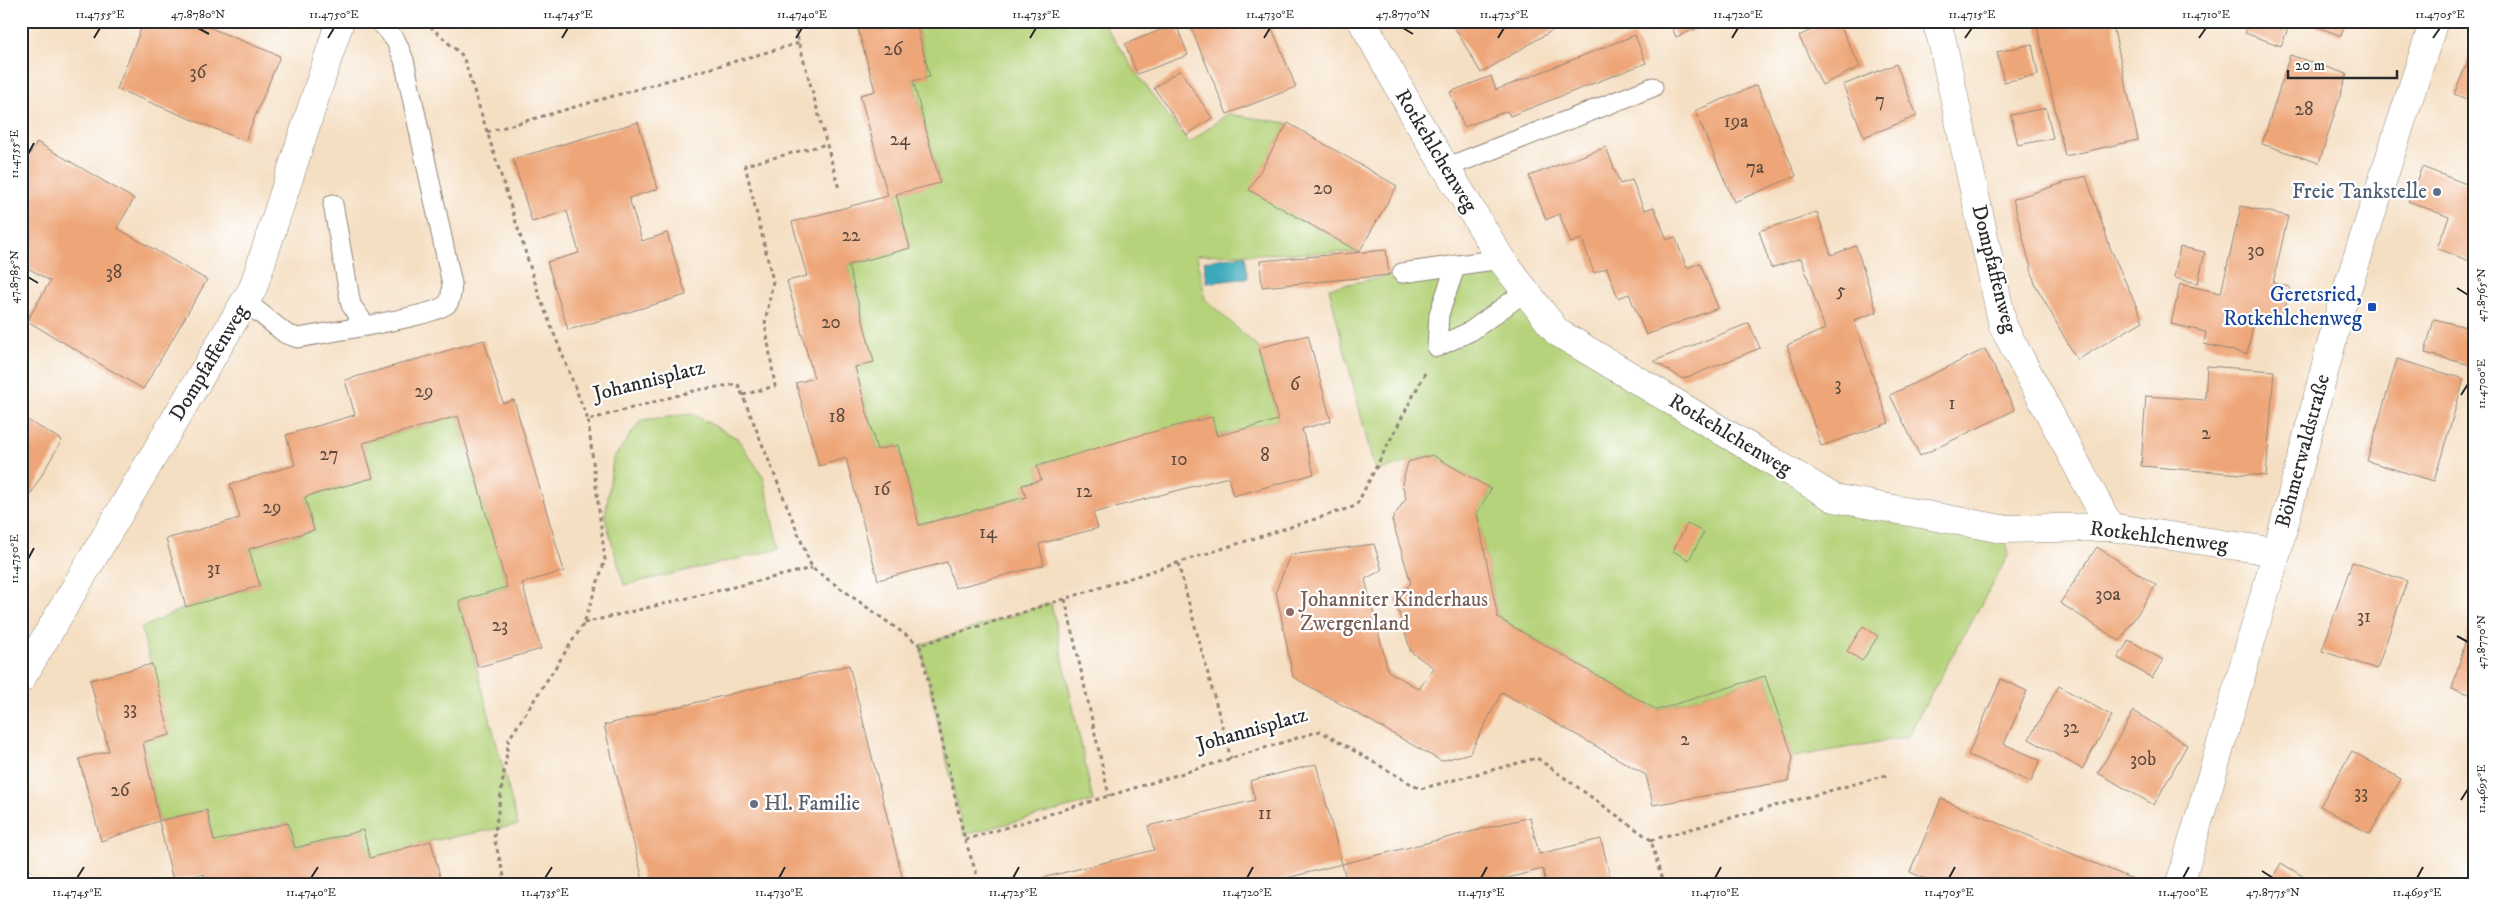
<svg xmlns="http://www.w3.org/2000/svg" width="2495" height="905" font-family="'IM FELL DW Pica',serif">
  <rect width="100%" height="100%" fill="#fff"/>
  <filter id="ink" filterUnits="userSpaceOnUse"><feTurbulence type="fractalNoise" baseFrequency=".02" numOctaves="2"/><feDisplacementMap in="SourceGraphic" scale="10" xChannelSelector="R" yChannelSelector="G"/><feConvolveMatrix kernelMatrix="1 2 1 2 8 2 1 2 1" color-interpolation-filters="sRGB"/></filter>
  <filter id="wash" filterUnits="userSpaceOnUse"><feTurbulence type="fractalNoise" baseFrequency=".0096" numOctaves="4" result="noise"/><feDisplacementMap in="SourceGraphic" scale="20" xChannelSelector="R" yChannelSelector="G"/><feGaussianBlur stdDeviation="1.12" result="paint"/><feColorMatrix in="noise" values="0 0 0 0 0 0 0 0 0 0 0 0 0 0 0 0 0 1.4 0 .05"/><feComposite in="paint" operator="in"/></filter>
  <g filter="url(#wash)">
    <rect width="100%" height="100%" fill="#f5dfc3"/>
    <!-- green -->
    <g fill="#b5d37a" stroke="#707f52">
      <path d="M 915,21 L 1102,21 L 1137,74 L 1189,143 L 1227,114 L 1288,123 L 1250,190 L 1359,252 L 1197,255 L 1205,299 L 1259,348 L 1278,420 L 1217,436 L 1211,417 L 1037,466 L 1041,480 L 1023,485 L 1026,497 L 919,525 L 898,445 L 877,450 L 855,367 L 874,362 L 848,265 L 910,248 L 896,194 L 940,182 L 913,81 L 930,76 Z"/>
      <path d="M 1501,259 L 1557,332 L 1834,498 L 2002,529 L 2009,554 L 1907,737 L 1793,757 L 1765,676 L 1657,710 L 1498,618 L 1477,513 L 1491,489 L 1432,455 L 1375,472 L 1329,288 L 1402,273 Z"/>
      <path d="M 692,414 L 737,438 L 763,476 L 780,549 L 624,585 L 605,518 L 613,459 L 641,420 Z"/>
      <path d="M 458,416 L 507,587 L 459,601 L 518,825 L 431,841 L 370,858 L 363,830 L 295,848 L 288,823 L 214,841 L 207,810 L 159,821 L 143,742 L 170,735 L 141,628 L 186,607 L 259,586 L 249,549 L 314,530 L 305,497 L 373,478 L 363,443 Z"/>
      <path d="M 1051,603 L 1093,801 L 964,835 L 920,645 Z"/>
    </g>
    <!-- water -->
    <path fill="#3ba9ba" stroke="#336a72" d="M 1245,255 L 1248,278 L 1207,283 L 1204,261 Z"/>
    <g id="blocks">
      <!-- building -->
      <g fill="#eea577">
        <path d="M 120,21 L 135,21 L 134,26 Z"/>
        <path d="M 144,21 L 193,21 L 280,56 L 245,141 L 117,89 Z"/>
        <path d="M 856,21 L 915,21 L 930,77 L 913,81 L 940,183 L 896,194 L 910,248 L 848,265 L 874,362 L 855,367 L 877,450 L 898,445 L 919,525 L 1026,497 L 1022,485 L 1041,480 L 1037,466 L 1141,435 L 1212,417 L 1217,436 L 1278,420 L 1259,348 L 1308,335 L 1331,421 L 1302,429 L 1314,474 L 1233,496 L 1228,477 L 1093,513 L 1098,528 L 1039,544 L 1044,565 L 955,588 L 947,562 L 878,580 L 846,458 L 819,466 L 796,383 L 814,378 L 787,281 L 807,276 L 792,222 L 888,196 L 860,95 L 875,91 Z"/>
        <path d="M 1207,21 L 1269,21 L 1296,87 L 1227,114 L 1191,28 Z"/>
        <path d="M 1451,21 L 1568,21 L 1481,73 Z"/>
        <path d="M 1669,21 L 1714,21 L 1676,37 Z"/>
        <path d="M 1829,21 L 1838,21 L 1860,67 L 1822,85 L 1799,36 Z"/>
        <path d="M 2036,21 L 2112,21 L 2138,140 L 2065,156 Z"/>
        <path d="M 2249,21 L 2291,21 L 2281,46 L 2245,33 Z"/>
        <path d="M 2303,21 L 2346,21 L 2341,36 Z"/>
        <path d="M 1176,24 L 1188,55 L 1137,74 L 1125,44 Z"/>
        <path d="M 1635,35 L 1646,63 L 1510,116 L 1507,111 L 1464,127 L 1450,92 L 1491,76 L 1496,90 Z"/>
        <path d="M 2032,44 L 2038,75 L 2004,82 L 1997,52 Z"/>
        <path d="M 2474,47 L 2474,102 L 2454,94 Z"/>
        <path d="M 2290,55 L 2347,74 L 2319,163 L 2262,144 Z"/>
        <path d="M 1896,64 L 1917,116 L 1864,137 L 1843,85 Z"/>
        <path d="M 1180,70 L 1212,118 L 1187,135 L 1154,88 Z"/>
        <path d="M 1757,85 L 1796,176 L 1734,202 L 1695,111 Z"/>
        <path d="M 2046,108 L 2053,138 L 2018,145 L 2011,115 Z"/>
        <path d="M 638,122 L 658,189 L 629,198 L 642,241 L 667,233 L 686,295 L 568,330 L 547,262 L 579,253 L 567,211 L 532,222 L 513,159 Z"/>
        <path d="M 1288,123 L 1397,186 L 1359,252 L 1249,190 Z"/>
        <path d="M 37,142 L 134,199 L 117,228 L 207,280 L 143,389 L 27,321 L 50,281 L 21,264 L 21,169 Z"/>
        <path d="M 1606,147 L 1620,184 L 1632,180 L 1644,210 L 1654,207 L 1667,240 L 1675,237 L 1687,268 L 1700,263 L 1718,308 L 1646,335 L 1629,294 L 1618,298 L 1607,268 L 1594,273 L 1582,239 L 1571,243 L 1559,214 L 1546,220 L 1529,176 Z"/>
        <path d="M 2422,167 L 2474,187 L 2474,263 L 2437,248 L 2449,217 L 2408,201 Z"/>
        <path d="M 2086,176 L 2111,250 L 2143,321 L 2077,360 L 2035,284 L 2013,199 Z"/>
        <path d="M 2241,206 L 2288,216 L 2273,283 L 2290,287 L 2282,321 L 2256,314 L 2247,354 L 2204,344 L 2206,332 L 2171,324 L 2180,284 L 2221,293 Z"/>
        <path d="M 1817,212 L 1831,255 L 1856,246 L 1877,312 L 1854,320 L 1889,423 L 1821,446 L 1787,345 L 1825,329 L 1801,258 L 1771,268 L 1759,231 Z"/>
        <path d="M 2180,247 L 2205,252 L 2198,283 L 2174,278 Z"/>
        <path d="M 1386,250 L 1389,275 L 1262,287 L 1260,261 Z"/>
        <path d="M 2434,319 L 2474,329 L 2474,366 L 2425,353 Z"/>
        <path d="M 1749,323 L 1760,348 L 1683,379 L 1654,361 Z"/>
        <path d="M 484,340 L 503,403 L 514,400 L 564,571 L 522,583 L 541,649 L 478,667 L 459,601 L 507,587 L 458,416 L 363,443 L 373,478 L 305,497 L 314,530 L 249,549 L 260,586 L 186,607 L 166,539 L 240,518 L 230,484 L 295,465 L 286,435 L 355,415 L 345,380 Z"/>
        <path d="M 1985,349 L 2015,410 L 1920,456 L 1890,395 Z"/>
        <path d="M 2397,359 L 2464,379 L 2434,481 L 2367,461 Z"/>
        <path d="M 2207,366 L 2274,371 L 2266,476 L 2141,466 L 2146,396 L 2205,400 Z"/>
        <path d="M 22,417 L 62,440 L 26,502 L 21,499 Z"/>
        <path d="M 1432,455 L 1491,489 L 1477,513 L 1498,618 L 1657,710 L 1765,676 L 1793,757 L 1788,781 L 1653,805 L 1646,775 L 1502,692 L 1470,753 L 1441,761 L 1293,677 L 1276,591 L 1290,555 L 1374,544 L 1382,570 L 1365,579 L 1388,671 L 1419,689 L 1434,668 L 1411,652 L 1395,599 L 1411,583 L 1392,520 L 1406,498 L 1402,484 L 1408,462 Z"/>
        <path d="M 1687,524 L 1704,532 L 1689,560 L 1673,551 Z"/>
        <path d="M 2097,547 L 2156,585 L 2120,641 L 2060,603 Z"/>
        <path d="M 2352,562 L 2407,581 L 2377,669 L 2322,651 Z"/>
        <path d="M 2471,621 L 2474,622 L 2474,695 L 2452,689 Z"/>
        <path d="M 1863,626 L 1878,636 L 1862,661 L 1847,651 Z"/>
        <path d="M 2129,640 L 2163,660 L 2152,678 L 2118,658 Z"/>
        <path d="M 152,664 L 170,735 L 143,742 L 159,821 L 101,841 L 79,759 L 109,751 L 90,680 Z"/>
        <path d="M 849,665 L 904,884 L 644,884 L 604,725 Z"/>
        <path d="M 2001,679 L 2027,691 L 2004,744 L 2040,760 L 2031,782 L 1968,755 Z"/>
        <path d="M 2059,686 L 2112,716 L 2082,769 L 2029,739 Z"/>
        <path d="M 2134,711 L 2187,745 L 2154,805 L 2098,773 Z"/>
        <path d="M 2352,751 L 2401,779 L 2370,834 L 2320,806 Z"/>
        <path d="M 1316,764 L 1342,864 L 1530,817 L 1539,854 L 1601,839 L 1612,884 L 1546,884 L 1543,869 L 1484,884 L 1347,884 L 1342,864 L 1263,884 L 1043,884 L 1042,878 L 1154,850 L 1148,826 L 1255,800 L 1250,781 Z"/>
        <path d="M 1941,799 L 2087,860 L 2145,884 L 1937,884 L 1910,872 Z"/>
        <path d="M 207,810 L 214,841 L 288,823 L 295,848 L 363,830 L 370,858 L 431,841 L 442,884 L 206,884 L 204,874 L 173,881 L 159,821 Z"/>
        <path d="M 2281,863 L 2316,884 L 2269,884 Z"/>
      </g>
    </g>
  </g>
  <g filter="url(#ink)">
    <use href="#blocks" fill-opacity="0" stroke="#908577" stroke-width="1"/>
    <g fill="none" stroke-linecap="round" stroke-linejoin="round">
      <defs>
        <g id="lane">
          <path d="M 1445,168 L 1653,87"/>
          <path d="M 333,204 L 351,305 L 366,326 C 381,323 440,313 448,303 C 452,298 451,290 452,284 L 404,60 L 396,41 L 380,21"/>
          <path d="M 1456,265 L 1439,314 L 1437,347 L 1471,331 L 1526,291"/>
          <path d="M 1402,273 L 1501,259"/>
          <path d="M 245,301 L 286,334 L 298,338 L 366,326"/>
        </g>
        <g id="street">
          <path d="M 1362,21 L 1417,120 L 1501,259 L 1557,332 L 1834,498 L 2002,529 L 2110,527 L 2277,552"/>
          <path d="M 1935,21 L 1941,36 L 2003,326 L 2110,527"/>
          <path d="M 21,679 L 253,288 L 340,21"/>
          <path d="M 21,883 L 25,884"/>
        </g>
        <path id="secondary" d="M 2180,884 L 2277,552 L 2340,311 L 2434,21"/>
      </defs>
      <!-- lane casing -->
      <use href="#lane" stroke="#908577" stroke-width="21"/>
      <!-- street casing -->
      <use href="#street" stroke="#908577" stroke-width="29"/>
      <!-- secondary casing -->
      <use href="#secondary" stroke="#908577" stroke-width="29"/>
      <!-- path -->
      <g stroke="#908577" stroke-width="3" stroke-dasharray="4 4" stroke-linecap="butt">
        <path d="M 424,21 L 463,56 L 540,298 L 588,420 L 697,390 L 738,384 L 812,568 L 920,645"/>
        <path d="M 793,21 L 839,189"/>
        <path d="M 487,132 L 799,43"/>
        <path d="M 1425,373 L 1356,506 L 920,645 L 965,840 L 1320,731 L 1420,789 L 1537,758 L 1651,840 L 1663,884"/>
        <path d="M 743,395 L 775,386 L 765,323 L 773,281 L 745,165 L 827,144"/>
        <path d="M 1178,563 L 1231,759"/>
        <path d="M 1065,599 L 1109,796"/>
        <path d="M 584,623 L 812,568"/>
        <path d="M 965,840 L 980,884"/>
        <path d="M 1651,840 L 1887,775"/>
        <path d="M 506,884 L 494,838 L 509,739 L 584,623 L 605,560 L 588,420"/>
      </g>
      <!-- lane -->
      <use href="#lane" stroke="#fff" stroke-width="19"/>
      <!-- street -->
      <use href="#street" stroke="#fff" stroke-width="28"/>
      <!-- secondary -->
      <use href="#secondary" stroke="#fff" stroke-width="28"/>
    </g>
  </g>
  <!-- ticks -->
  <path fill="none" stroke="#2b2b2b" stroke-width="2" d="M 198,28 L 209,34M 1403,28 L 1413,34M 94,38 L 100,28M 328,38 L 334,28M 562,38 L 568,28M 796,38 L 802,28M 1030,38 L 1036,28M 1264,38 L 1270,28M 1498,38 L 1504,28M 1732,38 L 1738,28M 1965,38 L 1972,28M 2199,38 L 2206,28M 2433,38 L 2440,28M 28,154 L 34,143M 28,277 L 38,283M 2457,288 L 2468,295M 2461,395 L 2468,384M 28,559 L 34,548M 2457,636 L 2468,642M 2461,800 L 2468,789M 2262,871 L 2273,878M 77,878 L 84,867M 311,878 L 318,867M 545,878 L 552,867M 779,878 L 785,867M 1013,878 L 1019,867M 1247,878 L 1253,867M 1481,878 L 1487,867M 1715,878 L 1721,867M 1949,878 L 1955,867M 2183,878 L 2189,867M 2417,878 L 2423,867"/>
  <!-- markers -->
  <circle fill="#5c6f8a" stroke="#fff" stroke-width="2" cx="2437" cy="192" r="5"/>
  <rect fill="#1a4fb4" stroke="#fff" stroke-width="2" x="2367" y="302" width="10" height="10" rx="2.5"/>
  <circle fill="#8d6e63" stroke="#fff" stroke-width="2" cx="1290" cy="612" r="5"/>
  <circle fill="#6b7280" stroke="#fff" stroke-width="2" cx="754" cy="804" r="5"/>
  <g text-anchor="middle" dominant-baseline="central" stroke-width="4.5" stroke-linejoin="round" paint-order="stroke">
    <!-- number labels -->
    <g font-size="19" fill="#5c4a3e">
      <text x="893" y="49">26</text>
      <text x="198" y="72">36</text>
      <text x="1880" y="100">7</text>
      <text x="2304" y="109">28</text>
      <text x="1736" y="121">19a</text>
      <text x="900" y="139">24</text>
      <text x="1755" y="167">7a</text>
      <text x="1323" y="188">20</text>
      <text x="851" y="235">22</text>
      <text x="2256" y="250">30</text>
      <text x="114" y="272">38</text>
      <text x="1841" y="290">5</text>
      <text x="831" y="322">20</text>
      <text x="1295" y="384">6</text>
      <text x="1838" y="384">3</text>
      <text x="424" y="391">29</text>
      <text x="1952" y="403">1</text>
      <text x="837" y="416">18</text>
      <text x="2206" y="433">2</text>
      <text x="329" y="454">27</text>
      <text x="1265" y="455">8</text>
      <text x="1179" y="459">10</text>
      <text x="882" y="489">16</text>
      <text x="1084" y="491">12</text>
      <text x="272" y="507">29</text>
      <text x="988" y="532">14</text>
      <text x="214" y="568">31</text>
      <text x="2108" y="594">30a</text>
      <text x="2364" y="616">31</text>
      <text x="500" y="625">23</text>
      <text x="130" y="708">33</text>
      <text x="2071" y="727">32</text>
      <text x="1685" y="739">2</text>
      <text x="2143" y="759">30b</text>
      <text x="120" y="790">26</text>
      <text x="2361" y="792">33</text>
      <text x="1265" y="813">11</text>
    </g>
    <!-- street labels -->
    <g font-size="21" fill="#2b2b2b" stroke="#fff">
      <text transform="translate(1436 151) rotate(59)">Rotkehlchenweg</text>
      <text transform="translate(1994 269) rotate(76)">Dompfaffenweg</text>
      <text transform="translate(209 363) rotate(-59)">Dompfaffenweg</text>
      <text transform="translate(649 381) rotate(-14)">Johannisplatz</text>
      <text transform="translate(1730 435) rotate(31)">Rotkehlchenweg</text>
      <text transform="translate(2303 451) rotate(-75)">Böhmerwaldstraße</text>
      <text transform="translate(2159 537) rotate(7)">Rotkehlchenweg</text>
      <text transform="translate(1252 730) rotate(-16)">Johannisplatz</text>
    </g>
    <!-- service labels -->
    <g font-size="21" fill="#4e5e75" stroke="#fff" text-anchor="end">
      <text x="2427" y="192">Freie Tankstelle</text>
    </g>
    <!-- transit labels -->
    <g font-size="21" fill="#164399" stroke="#fff" text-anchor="end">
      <text x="2362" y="295">Geretsried,<tspan x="2362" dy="24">Rotkehlchenweg</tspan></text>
    </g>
    <!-- education labels -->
    <g font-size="21" fill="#785e54" stroke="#fff" text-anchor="start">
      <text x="1300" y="600">Johanniter Kinderhaus<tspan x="1300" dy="24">Zwergenland</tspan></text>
    </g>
    <!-- worship labels -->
    <g font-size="21" fill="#5b616d" stroke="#fff" text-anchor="start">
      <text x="764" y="804">Hl. Familie</text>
    </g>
  </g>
  <!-- margin -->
  <rect width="2495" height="905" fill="none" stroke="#fff" stroke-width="55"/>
  <!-- scale -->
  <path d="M2288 70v8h109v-8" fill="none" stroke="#2b2b2b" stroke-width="2.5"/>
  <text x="2295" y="70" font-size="15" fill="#2b2b2b" stroke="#ffffff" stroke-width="4" paint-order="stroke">20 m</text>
  <rect x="28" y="28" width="2440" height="850" fill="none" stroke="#2b2b2b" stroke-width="2"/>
  <g font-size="12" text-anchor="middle" fill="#2b2b2b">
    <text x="100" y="18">11.4755°E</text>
    <text x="198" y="18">47.8780°N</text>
    <text x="334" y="18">11.4750°E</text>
    <text x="568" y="18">11.4745°E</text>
    <text x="802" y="18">11.4740°E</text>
    <text x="1036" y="18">11.4735°E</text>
    <text x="1270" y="18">11.4730°E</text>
    <text x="1403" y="18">47.8770°N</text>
    <text x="1504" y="18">11.4725°E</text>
    <text x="1738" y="18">11.4720°E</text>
    <text x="1972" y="18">11.4715°E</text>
    <text x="2206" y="18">11.4710°E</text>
    <text x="2440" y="18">11.4705°E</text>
    <text transform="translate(14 154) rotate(-90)" y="4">11.4755°E</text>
    <text transform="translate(14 277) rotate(-90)" y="4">47.8785°N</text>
    <text transform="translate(2481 295) rotate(-90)" y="4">47.8765°N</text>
    <text transform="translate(2481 384) rotate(-90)" y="4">11.4700°E</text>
    <text transform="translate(14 559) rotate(-90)" y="4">11.4750°E</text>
    <text transform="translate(2481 642) rotate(-90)" y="4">47.8770°N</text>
    <text transform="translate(2481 789) rotate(-90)" y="4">11.4695°E</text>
    <text x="77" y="896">11.4745°E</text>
    <text x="311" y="896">11.4740°E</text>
    <text x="545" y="896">11.4735°E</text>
    <text x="779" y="896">11.4730°E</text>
    <text x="1013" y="896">11.4725°E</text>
    <text x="1247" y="896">11.4720°E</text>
    <text x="1481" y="896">11.4715°E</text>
    <text x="1715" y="896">11.4710°E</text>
    <text x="1949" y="896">11.4705°E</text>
    <text x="2183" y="896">11.4700°E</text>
    <text x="2273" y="896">47.8775°N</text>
    <text x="2417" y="896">11.4695°E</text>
  </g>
</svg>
